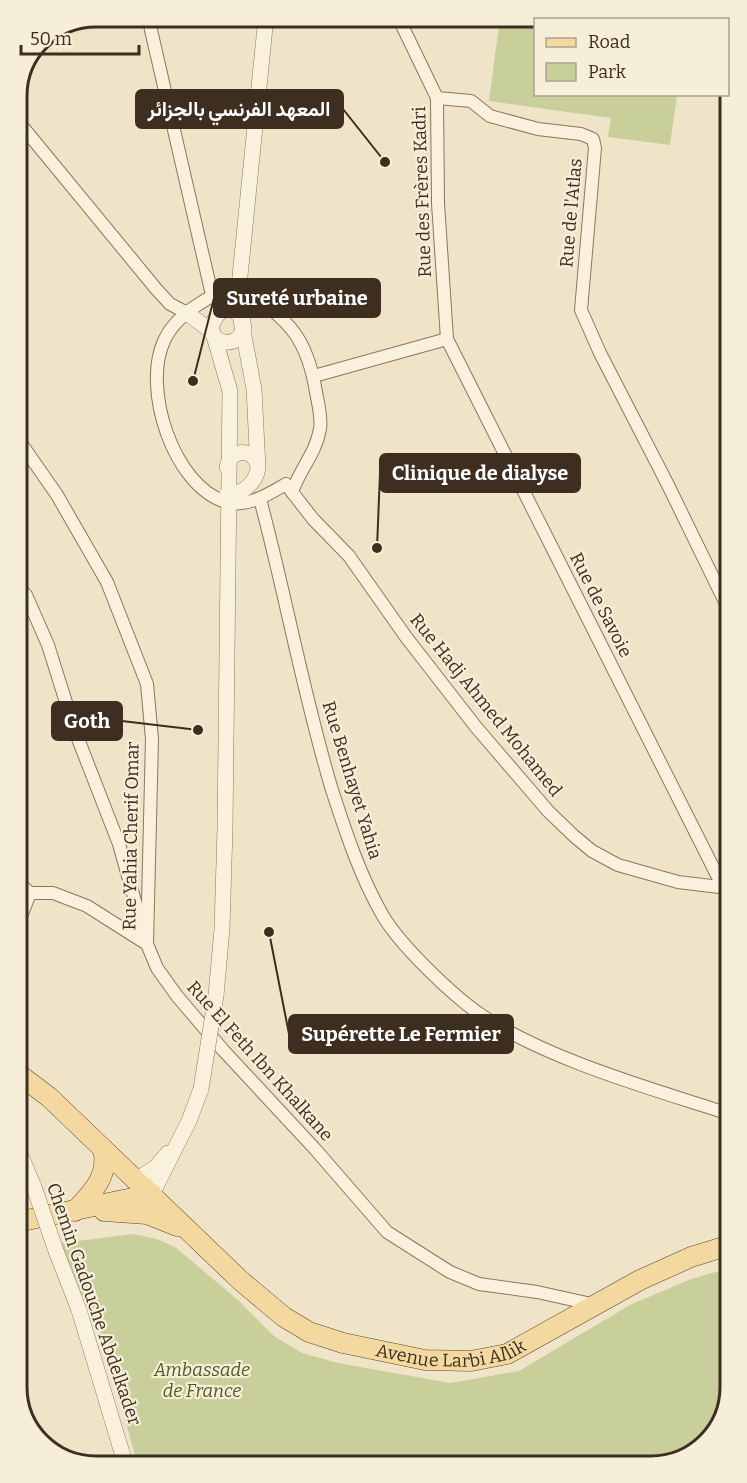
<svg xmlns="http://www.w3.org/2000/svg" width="747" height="1483" font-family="Bitter,Vazirmatn,serif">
  <rect width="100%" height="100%" fill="#f0e4c8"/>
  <!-- green -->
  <g fill="#c9cf9b">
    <path d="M 500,17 L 656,17 L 664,19 L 536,20 L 536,94 L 677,95 L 670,145 L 608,137 L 611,118 L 489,101 Z"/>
    <path d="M 133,1234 L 157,1239 L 175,1247 L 238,1300 L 274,1336 L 302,1353 L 338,1363 L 450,1383 L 519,1371 L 630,1305 L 691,1279 L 730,1268 L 730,1387 L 717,1431 L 681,1461 L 138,1466 L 107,1356 L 61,1243 Z"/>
  </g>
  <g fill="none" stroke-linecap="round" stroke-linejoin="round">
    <defs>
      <g id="minor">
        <path d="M 148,17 L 212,295"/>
        <path d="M 398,17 L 437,98 L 438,203 L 447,339 L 723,887"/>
        <path d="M 437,98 L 471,101 L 490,116 L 538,129 L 581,134 L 593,139 L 595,148 L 581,310 L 600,353 L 668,485 L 727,606"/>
        <path d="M 17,120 L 157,290 L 170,304 L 187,313"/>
        <path d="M 239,284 C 285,320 306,331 316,392 C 318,403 322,418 320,429 C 316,453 300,469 292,492 L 286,484 C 269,494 247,508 226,502 C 173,486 142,388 164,341 C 176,313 213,294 239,284 Z"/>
        <path d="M 314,376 L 447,339"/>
        <path d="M 18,439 L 57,495 L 107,582 L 147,684 L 152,739 L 147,944 L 87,906 L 53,893 L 30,893 L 20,884"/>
        <path d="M 292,492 L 313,519 L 349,556 L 406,637 L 476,727 L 548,811 L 574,836 L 592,851 L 618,865 L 678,882 L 728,888"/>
        <path d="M 260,499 C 286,596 303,694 332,790 C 346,833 360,876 383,916 C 401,946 452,995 481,1015 C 548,1060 653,1089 729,1114"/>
        <path d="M 19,587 L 26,595 L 48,645 L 75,731 L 119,844 L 147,944 L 157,968 L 177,996 L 223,1050 L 315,1149 L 387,1232 L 450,1272 L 479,1284 L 537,1292 L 596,1305"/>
        <path d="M 723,887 L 728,868"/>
        <path d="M 20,919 L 30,893"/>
      </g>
      <g id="tertiary">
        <path d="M 187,313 L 212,332"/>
        <path d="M 243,320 L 239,286 L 266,17"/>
        <path d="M 214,337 C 227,347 241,342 244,326"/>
        <path d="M 227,467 C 230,451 248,447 257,462"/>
        <path d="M 216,995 L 222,929 L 225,828 L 230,391 L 211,326 L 219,312 L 230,309 L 240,315 L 254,389 L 258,468 C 256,483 242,495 227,494"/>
        <path d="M 21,1156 L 34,1187"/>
        <path d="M 135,1180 L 155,1168 L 168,1153"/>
        <path d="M 152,1194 L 189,1121 L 201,1089"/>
        <path d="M 56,1251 L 79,1310 L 126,1466"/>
      </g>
      <g id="primary">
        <path id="s1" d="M 21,1076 L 49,1097 L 241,1281 L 284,1317 L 309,1332 L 343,1343 L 425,1360 L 471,1361 L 507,1354 L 640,1280 L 691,1257 L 730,1245"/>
        <path d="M 75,1211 C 92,1193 110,1175 103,1149"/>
        <path d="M 104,1211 L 147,1214 L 177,1226"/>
        <path d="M 22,1221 L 152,1194"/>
      </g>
    </defs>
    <!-- minor casing -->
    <use href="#minor" stroke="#8d765c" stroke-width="14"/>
    <!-- tertiary casing -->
    <use href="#tertiary" stroke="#8d765c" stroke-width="16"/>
    <!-- primary casing -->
    <use href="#primary" stroke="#5b4430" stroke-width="21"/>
    <!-- minor -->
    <use href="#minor" stroke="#faf1dc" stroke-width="12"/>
    <!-- tertiary -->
    <use href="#tertiary" stroke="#faf1dc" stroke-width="15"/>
    <!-- primary -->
    <use href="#primary" stroke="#f3d9a0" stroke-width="20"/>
    <defs>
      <g id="tertiary-bridge">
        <path d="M 201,1089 L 216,995"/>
        <path d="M 34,1187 L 56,1251"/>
      </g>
    </defs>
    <!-- tertiary-bridge casing -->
    <use href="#tertiary-bridge" stroke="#8d765c" stroke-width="16" stroke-linecap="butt"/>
    <!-- tertiary-bridge -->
    <use href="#tertiary-bridge" stroke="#faf1dc" stroke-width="15"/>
  </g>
  <g text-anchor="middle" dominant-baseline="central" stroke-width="4.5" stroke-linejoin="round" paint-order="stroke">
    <!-- street labels -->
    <g font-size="18" fill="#3d2e20" stroke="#f7eed8">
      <text transform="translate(422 192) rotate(-92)">Rue des Frères Kadri</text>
      <text transform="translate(571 213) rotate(-85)">Rue de l'Atlas</text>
      <text transform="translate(601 605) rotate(63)">Rue de Savoie</text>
      <text transform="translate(486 705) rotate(51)">Rue Hadj Ahmed Mohamed</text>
      <text transform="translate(352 780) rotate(73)">Rue Benhayet Yahia</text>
      <text transform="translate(131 836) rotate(-89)">Rue Yahia Cherif Omar</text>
      <text transform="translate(260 1061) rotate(48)">Rue El Feth Ibn Khalkane</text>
      <text transform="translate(94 1304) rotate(71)">Chemin Gadouche Abdelkader</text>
      <text stroke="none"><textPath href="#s1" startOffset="532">Avenue Larbi Allik</textPath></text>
    </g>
    <!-- park labels -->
    <g font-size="18" font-style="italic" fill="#4d5a26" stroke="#f7eed8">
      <text x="202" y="1370">Ambassade<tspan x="202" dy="21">de France</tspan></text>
    </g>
  </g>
  <!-- crop -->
  <path d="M0 0H747V1483H0ZM96 27H651A69 69 0 0 1 720 96V1387A69 69 0 0 1 651 1456H96A69 69 0 0 1 27 1387V96A69 69 0 0 1 96 27Z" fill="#f7eed8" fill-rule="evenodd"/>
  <path fill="none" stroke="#3d2e20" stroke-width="3" d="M96 27H651A69 69 0 0 1 720 96V1387A69 69 0 0 1 651 1456H96A69 69 0 0 1 27 1387V96A69 69 0 0 1 96 27Z"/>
  <!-- callouts -->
  <path fill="none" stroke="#3d2e20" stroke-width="2" d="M385 162L343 109M193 381L214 298M377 548L380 473M198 730L122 721M269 932L289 1034"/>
  <g fill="#3d2e20" stroke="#f7eed8" stroke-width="2">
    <circle cx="385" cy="162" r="6"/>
    <circle cx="193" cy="381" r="6"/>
    <circle cx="377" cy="548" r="6"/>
    <circle cx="198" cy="730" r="6"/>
    <circle cx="269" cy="932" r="6"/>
  </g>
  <g fill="#3d2e20" stroke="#3d2e20" stroke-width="2">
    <rect x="136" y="90" width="207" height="38" rx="6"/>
    <rect x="214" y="279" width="166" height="38" rx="6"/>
    <rect x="380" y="454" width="200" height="38" rx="6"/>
    <rect x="52" y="702" width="70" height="38" rx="6"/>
    <rect x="289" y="1015" width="224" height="38" rx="6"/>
  </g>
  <g font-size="20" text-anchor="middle" font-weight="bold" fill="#fff">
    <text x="239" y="116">المعهد الفرنسي بالجزائر</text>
    <text x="297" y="305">Sureté urbaine</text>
    <text x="480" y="480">Clinique de dialyse</text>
    <text x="87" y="728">Goth</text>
    <text x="401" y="1041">Supérette Le Fermier</text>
  </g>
  <!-- legend -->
  <rect x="534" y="18" width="195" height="78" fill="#f7eed8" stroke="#ada18e" stroke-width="1.5"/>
  <rect x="546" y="38" width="30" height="9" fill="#f3d9a0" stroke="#ada18e" stroke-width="1.5"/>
  <text x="588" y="48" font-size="18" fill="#3d2e20">Road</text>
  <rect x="546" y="63" width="30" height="18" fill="#c9cf9b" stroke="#ada18e" stroke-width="1.5"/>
  <text x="588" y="78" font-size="18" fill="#3d2e20">Park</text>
  <!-- scale -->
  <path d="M21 45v9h118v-9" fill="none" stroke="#3d2e20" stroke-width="3"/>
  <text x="30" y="45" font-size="18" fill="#3d2e20" stroke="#f7eed8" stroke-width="4.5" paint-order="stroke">50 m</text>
</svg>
